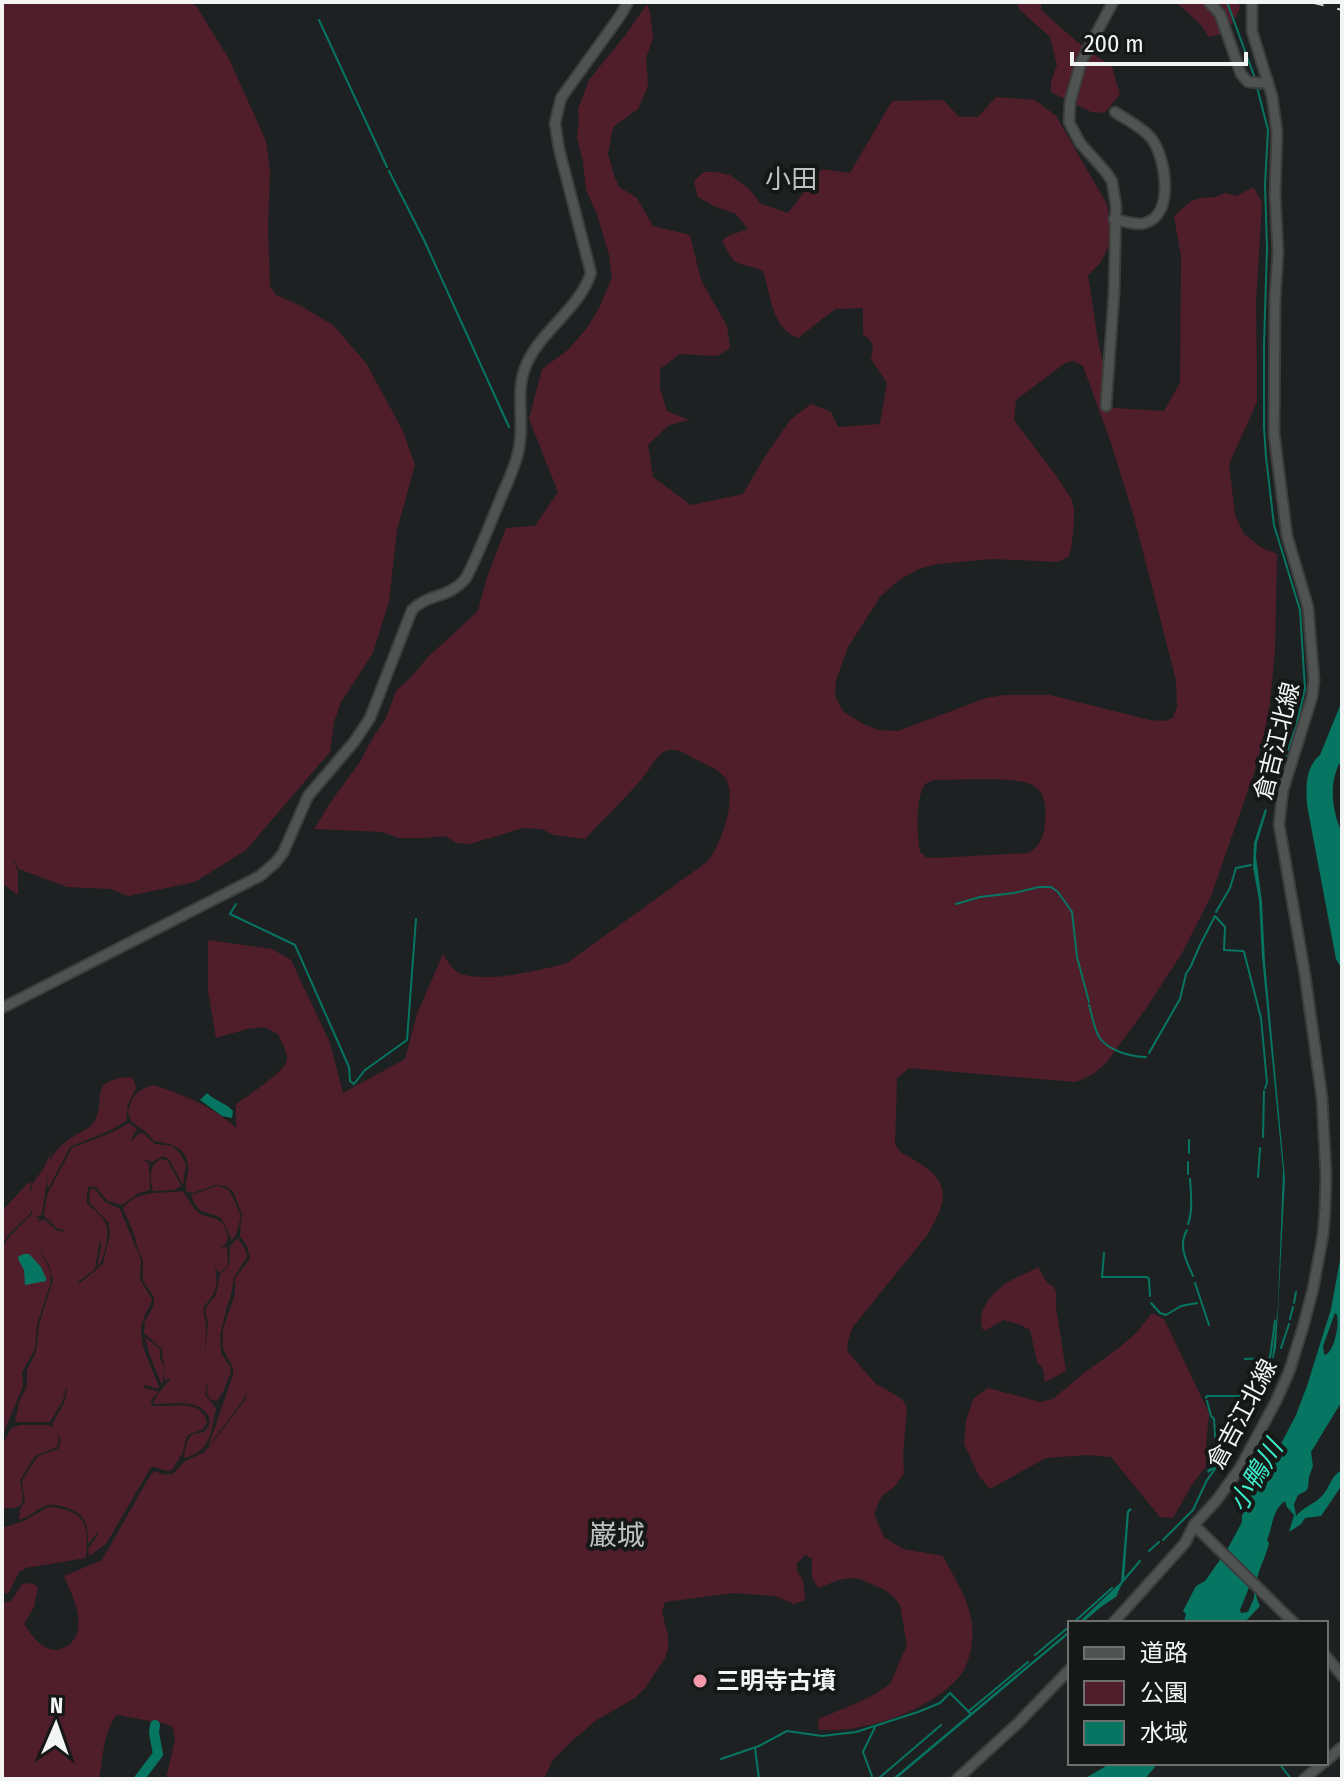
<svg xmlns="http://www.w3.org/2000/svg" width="1344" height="1781" font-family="'Fira Sans Condensed','Noto Sans JP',sans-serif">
  <rect width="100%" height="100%" fill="#1e2121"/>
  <!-- green -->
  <g fill="#501e2a" fill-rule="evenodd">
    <path d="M 2,2 L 190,2 L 196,6 L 229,59 L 266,141 L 270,171 L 268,227 L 270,286 L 276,295 L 301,306 L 333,325 L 366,363 L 403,431 L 415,465 L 397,530 L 389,601 L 373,653 L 341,702 L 334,722 L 330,752 L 246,850 L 195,882 L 128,896 L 111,889 L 67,887 L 19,869 L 13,859 L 18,872 L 18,895 L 2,883 Z"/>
    <path d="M 1016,2 L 1041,2 L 1041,10 L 1076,41 L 1112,67 L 1120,94 L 1105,113 L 1091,112 L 1051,92 L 1051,82 L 1057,65 L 1050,37 L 1020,10 Z"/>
    <path d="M 1176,2 L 1238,2 L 1240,8 C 1231,25 1230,34 1209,37 L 1201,25 Z"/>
    <path d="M 647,4 L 650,12 L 653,38 L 646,58 L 648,86 L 638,109 L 613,127 L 608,154 L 614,175 L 619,187 L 637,198 L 653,226 L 690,235 L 701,280 L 727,326 L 730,348 L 717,356 L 680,354 L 660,369 L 660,388 L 667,411 L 689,420 L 669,425 L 648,445 L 653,477 L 691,505 L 743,494 L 764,458 L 791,419 L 811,404 L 831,412 L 838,427 L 880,424 L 887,383 L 871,359 C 874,346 874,342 863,334 L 863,308 L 835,309 L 798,338 C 772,329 771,295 763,271 C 754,266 741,266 734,261 C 730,256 726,247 722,241 L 728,236 L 748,229 L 736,214 L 714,206 L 698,197 L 694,181 L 704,172 L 716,172 L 730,175 L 748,188 L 761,204 L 788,213 L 822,169 L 850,173 L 892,101 L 943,100 L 959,117 L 978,117 L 996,97 L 1035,100 L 1056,116 L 1107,204 L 1112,239 L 1101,262 L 1088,275 L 1098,341 L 1113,408 L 1164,411 L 1180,383 L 1181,256 L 1174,216 L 1191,201 L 1201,198 L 1215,197 L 1225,193 L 1237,196 L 1253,187 L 1262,202 L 1256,303 L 1257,402 L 1229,464 L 1235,515 L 1244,534 L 1262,548 L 1277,554 L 1275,651 L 1269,712 L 1255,770 L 1211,896 L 1182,953 L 1147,1007 L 1106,1063 L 1093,1074 L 1076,1082 L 909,1068 L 897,1078 L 895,1144 C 899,1153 906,1155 914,1160 C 952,1182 948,1199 928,1234 L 852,1328 L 848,1341 L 847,1351 L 875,1383 L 902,1399 L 907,1408 L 903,1455 L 904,1473 L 895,1486 L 881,1497 L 874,1514 L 884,1537 L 903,1549 L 943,1556 C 954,1578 969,1599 972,1624 C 974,1640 970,1664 959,1677 C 928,1712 864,1733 819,1730 L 818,1719 L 850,1706 L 872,1696 L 890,1684 L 907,1645 L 900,1605 L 893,1596 L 883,1589 L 860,1579 L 850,1578 L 839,1580 L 818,1588 L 812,1577 L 812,1559 L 805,1555 L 797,1563 L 797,1571 L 803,1580 L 805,1600 L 794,1604 L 775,1596 L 733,1593 L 665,1602 L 662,1612 L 668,1636 L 668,1648 L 665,1658 L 645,1688 L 635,1698 L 595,1721 L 572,1741 L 552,1761 L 544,1779 L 166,1779 L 175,1739 L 173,1728 L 167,1724 L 117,1715 C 103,1731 103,1759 99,1779 L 2,1779 L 2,1603 L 11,1601 L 22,1584 L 33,1583 L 38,1587 L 34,1607 L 24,1624 C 30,1632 36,1643 45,1647 C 59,1655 75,1645 78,1630 C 81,1611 71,1593 64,1576 L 102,1560 L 151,1474 L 155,1471 L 164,1475 L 173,1474 L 185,1461 L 203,1453 L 209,1447 L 245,1400 L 248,1390 L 243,1400 L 208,1447 L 233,1375 L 233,1368 L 223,1348 L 223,1329 L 235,1294 L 235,1278 L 250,1259 L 247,1246 L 240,1236 L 242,1214 L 233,1191 L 225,1186 L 215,1185 L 193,1193 L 187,1192 C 184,1184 187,1181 188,1173 C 190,1147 173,1144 154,1141 L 146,1132 L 132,1122 L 128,1113 C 131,1096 138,1089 154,1085 C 183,1095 213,1106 236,1128 L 236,1104 C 246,1097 286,1071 287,1060 C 288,1053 281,1041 278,1034 L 264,1027 L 247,1029 L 216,1038 L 208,991 L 208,940 L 272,949 L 291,960 L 330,1043 L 343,1093 L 405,1059 L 417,1014 L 443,954 C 448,963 454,973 465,975 C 490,982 542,970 567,963 L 707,862 C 721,845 736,803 727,781 C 722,770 707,765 697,760 C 689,756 679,748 669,750 C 657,752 651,768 644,776 C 626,798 604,818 585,839 L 554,835 L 541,829 L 523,828 L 470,844 L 456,843 L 445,836 L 424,838 L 398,838 L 383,832 L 314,829 L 332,800 L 360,762 L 372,739 L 386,718 L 396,691 L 413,675 L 427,658 L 478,611 L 487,577 L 506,528 L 535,526 L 558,492 L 529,419 L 542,369 L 568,350 L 587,328 L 599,308 L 612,278 L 609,255 L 597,214 L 586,190 L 583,162 L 577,137 L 579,120 L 578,109 L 589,80 L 627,33 ZM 1074,361 L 1083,366 L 1111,443 L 1134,517 L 1176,680 L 1177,706 L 1173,718 L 1165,721 L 1150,720 L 1050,695 L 1005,695 L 986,698 L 898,731 L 878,730 L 863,724 L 843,711 L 837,700 L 835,695 L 836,680 L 848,647 L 880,597 L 899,580 L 921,568 L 938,564 L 992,559 L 1057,562 L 1068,557 L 1071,550 L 1074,522 L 1074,509 L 1072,500 L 1057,477 L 1014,420 L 1016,400 L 1065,363 ZM 934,780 C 962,780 996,777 1024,782 C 1030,783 1036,786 1040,791 C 1046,800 1046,812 1045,822 C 1044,837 1041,845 1028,853 L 934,858 L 926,857 L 920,852 C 917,835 915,798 925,784 Z"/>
    <path d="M 127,1077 L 133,1078 L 136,1088 L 128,1104 L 126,1121 L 113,1129 L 70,1147 L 48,1189 C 45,1159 55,1147 79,1133 C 85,1130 90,1128 94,1122 C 108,1100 86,1082 127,1077 Z"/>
    <path d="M 129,1123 L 137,1129 L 131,1139 L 132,1141 L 138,1134 L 143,1133 L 155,1144 L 172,1146 L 180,1153 L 186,1164 L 183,1185 L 169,1159 L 163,1156 L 152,1162 L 143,1159 L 149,1164 L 150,1190 L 139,1193 L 122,1205 L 108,1201 L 96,1187 L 89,1186 L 87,1194 L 87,1204 C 106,1219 111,1225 105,1249 C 103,1257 102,1262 97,1268 L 101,1248 L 100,1237 L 95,1269 L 78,1282 L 80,1283 L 103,1264 L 110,1234 L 109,1223 L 89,1202 L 90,1190 L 94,1188 L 105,1202 L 120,1209 L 141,1260 L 140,1280 L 152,1299 C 150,1308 144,1314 142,1323 C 137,1344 153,1368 159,1387 L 158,1389 L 146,1385 L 142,1387 L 159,1392 L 151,1400 L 152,1406 C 171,1407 203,1398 207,1423 L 202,1430 L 189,1434 L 186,1438 L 183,1452 L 172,1470 C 164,1473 159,1466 151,1467 L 106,1544 L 89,1556 L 88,1549 L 99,1533 L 97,1533 L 88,1544 C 88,1526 86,1514 68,1508 C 62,1506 54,1504 48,1505 C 39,1507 30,1517 19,1520 L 20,1510 L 25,1500 L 22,1484 L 23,1479 L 38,1456 L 58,1449 L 61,1440 L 56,1430 L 59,1438 L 57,1447 L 35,1456 L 20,1480 L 23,1497 L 21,1505 L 15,1508 L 2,1508 L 2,1444 L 12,1428 L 20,1425 L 48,1425 L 54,1428 L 52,1424 L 64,1403 L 68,1388 L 54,1405 L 66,1390 L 62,1402 L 50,1422 L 15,1422 L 19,1402 L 27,1386 L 27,1370 L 36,1352 L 39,1325 L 53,1280 L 49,1265 L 36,1244 L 48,1266 L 51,1274 L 50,1285 L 37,1325 L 35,1349 L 22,1372 L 23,1386 L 2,1437 L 2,1247 L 10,1236 L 33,1213 L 31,1210 L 31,1213 L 9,1234 L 2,1244 L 2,1211 L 27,1184 L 31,1182 L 30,1196 L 33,1183 L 44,1168 L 51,1153 L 42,1214 L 40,1216 L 35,1216 L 39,1218 L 39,1222 L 44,1219 L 56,1230 L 63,1232 L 64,1230 L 57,1228 L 44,1216 L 44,1213 L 47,1195 L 72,1148 L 113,1132 Z"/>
    <path d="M 161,1159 L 167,1160 L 181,1185 L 180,1187 L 174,1190 L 153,1191 C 150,1176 148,1167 161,1159 Z"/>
    <path d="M 217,1186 L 224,1188 L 230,1191 L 241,1216 L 236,1235 L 232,1240 L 221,1218 C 206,1210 198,1216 191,1195 Z"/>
    <path d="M 182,1191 C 189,1197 190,1206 198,1212 C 211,1222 221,1212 227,1234 C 229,1242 226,1244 219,1249 L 227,1246 L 228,1266 L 219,1273 L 215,1267 C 219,1288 215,1293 203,1308 L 206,1325 L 205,1354 L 208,1324 L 205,1309 L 216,1295 L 220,1274 L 229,1266 L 230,1246 L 238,1238 L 246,1251 L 247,1257 L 234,1277 L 231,1295 L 227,1306 L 220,1336 L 221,1353 L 230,1367 L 231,1372 L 222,1394 L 217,1401 L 212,1400 L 207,1395 L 208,1379 L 205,1395 L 216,1408 C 211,1432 211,1452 184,1458 C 189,1420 199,1442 208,1427 C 211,1422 210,1419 207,1414 C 197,1398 169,1404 153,1404 C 155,1398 166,1383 171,1379 L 170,1378 L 164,1380 C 167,1364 162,1363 162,1349 L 144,1333 L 145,1321 L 154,1305 L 154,1297 L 143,1281 L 143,1260 L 138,1250 L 135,1237 L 123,1208 C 140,1188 159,1195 182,1191 Z"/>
    <path d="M 1038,1267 L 1047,1283 L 1053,1286 L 1056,1291 L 1056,1307 L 1066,1371 L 1045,1382 L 1043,1369 L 1037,1362 L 1030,1330 L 1021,1325 L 1004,1320 L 984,1331 C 974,1313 993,1291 1008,1282 C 1017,1276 1029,1273 1038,1267 Z"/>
    <path d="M 1152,1313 L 1164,1319 L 1209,1413 L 1206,1445 L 1209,1457 L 1207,1465 L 1193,1483 L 1173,1518 L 1160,1517 L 1111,1457 L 1087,1455 L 1046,1458 L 990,1489 L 979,1476 L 964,1444 L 966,1421 L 973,1399 L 988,1388 L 1040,1402 L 1053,1399 L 1084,1373 L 1120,1347 L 1137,1332 Z"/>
    <path d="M 145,1337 L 160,1349 L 160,1358 L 165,1368 L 162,1385 L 150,1356 Z"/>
    <path d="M 48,1507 C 85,1510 89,1523 86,1558 L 26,1568 L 19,1572 L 9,1592 L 2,1595 L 2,1528 L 24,1521 Z"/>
  </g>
  <!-- water -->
  <g fill="#067663" fill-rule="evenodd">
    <path d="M 1342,701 L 1342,763 L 1339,764 C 1329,784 1332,812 1342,833 L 1342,969 L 1336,959 L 1307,805 C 1306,787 1305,768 1320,755 Z"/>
    <path d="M 1265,809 L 1267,810 L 1257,843 L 1256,857 L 1262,902 L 1265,962 L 1285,1179 L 1276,1348 L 1266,1386 L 1230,1459 L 1208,1473 L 1207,1470 L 1228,1458 L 1266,1383 L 1272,1359 L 1278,1306 L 1283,1170 L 1262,957 L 1259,900 L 1253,867 L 1254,843 Z"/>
    <path d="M 207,1093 C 214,1100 226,1103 233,1111 L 232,1118 L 222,1116 L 200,1100 Z"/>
    <path d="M 1342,1249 L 1342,1401 L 1311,1452 L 1313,1466 L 1309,1477 L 1308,1487 L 1306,1491 L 1298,1495 L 1294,1504 L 1296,1516 C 1302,1508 1314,1504 1322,1496 C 1330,1487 1332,1474 1342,1470 L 1342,1485 L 1321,1516 L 1305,1518 L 1301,1524 L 1289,1532 L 1294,1515 L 1287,1507 L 1285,1501 C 1272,1510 1273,1526 1267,1540 L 1269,1543 C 1264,1565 1248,1584 1260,1606 L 1245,1622 L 1184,1623 L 1186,1614 L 1183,1611 L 1196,1586 L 1205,1581 L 1227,1550 L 1242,1522 L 1242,1515 L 1246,1510 L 1247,1502 L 1269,1467 L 1296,1415 L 1307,1386 L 1331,1309 ZM 1335,1313 L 1337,1315 C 1339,1326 1335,1348 1326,1355 L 1324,1354 L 1323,1346 ZM 1254,1575 L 1255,1577 L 1254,1598 L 1248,1612 L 1241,1613 L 1240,1610 Z"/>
    <path d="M 24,1254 L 29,1254 L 41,1267 L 46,1278 L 46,1281 L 25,1285 L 24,1270 L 18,1259 L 19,1256 Z"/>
    <path d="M 1130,1508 L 1132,1510 L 1129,1512 L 1124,1580 L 1118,1592 L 1117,1596 L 1101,1607 L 1082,1623 L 1078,1623 L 1121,1582 L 1127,1511 Z"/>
    <path d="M 1070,1630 L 1070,1633 L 896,1779 L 892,1779 Z"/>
    <path d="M 1111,1763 L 1158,1763 L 1145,1779 L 1084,1779 Z"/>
  </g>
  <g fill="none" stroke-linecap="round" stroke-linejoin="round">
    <!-- stream -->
    <g stroke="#067663" stroke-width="2">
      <path d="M 1227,2 L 1256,81"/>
      <path d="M 319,20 L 387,167"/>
      <path d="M 1257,87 L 1268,130 L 1265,185 L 1267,248 L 1264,344 L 1264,427 L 1266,457 L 1274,525 L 1300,610 L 1305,689 L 1296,727 L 1275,786"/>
      <path d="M 389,171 L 424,240 L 509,427"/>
      <path d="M 236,904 L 230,914 L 295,945 L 349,1067 L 350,1081 L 354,1084 L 365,1070 L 407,1040 L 416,919"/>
      <path d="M 956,904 L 980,897 L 1014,893 L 1039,887 L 1051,887 L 1058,892 L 1072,912 L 1077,957 L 1089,1002"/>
      <path d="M 1216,912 L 1230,888 L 1236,868 L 1251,865"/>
      <path d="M 1089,1005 C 1092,1015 1094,1028 1099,1037 C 1108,1051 1132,1057 1146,1057"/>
      <path d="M 1149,1053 L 1180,999 L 1186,974 L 1191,966 L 1200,945 L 1215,916 L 1225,927 L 1224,950 L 1243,951 L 1244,952 L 1261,1018 L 1267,1083 L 1265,1088"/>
      <path d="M 1263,1137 L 1264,1091"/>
      <path d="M 1189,1153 L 1189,1140"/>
      <path d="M 1188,1174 L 1188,1162"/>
      <path d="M 1258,1177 L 1260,1148"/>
      <path d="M 1188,1224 C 1193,1211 1191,1194 1190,1179"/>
      <path d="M 1187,1230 C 1178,1246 1186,1260 1193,1276"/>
      <path d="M 1104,1253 L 1102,1277 L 1147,1277 L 1149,1279 L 1150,1296"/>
      <path d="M 1195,1283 L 1209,1325"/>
      <path d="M 1151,1303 L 1160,1313 L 1166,1315 L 1181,1306 L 1197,1303"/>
      <path d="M 1294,1303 L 1296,1292"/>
      <path d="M 1290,1319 L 1293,1307"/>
      <path d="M 1281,1348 L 1289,1324"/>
      <path d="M 1245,1359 L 1270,1358 L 1275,1321"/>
      <path d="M 1206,1398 L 1207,1396 L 1241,1396"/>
      <path d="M 1207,1401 L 1211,1416 L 1214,1419 L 1217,1464"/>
      <path d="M 1163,1540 L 1193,1510 L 1207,1480 L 1215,1469"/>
      <path d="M 1149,1551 L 1159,1542"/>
      <path d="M 1123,1581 L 1140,1561"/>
      <path d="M 1073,1623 L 1112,1588"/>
      <path d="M 1035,1655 L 1070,1626"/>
      <path d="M 969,1711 L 1028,1662"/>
      <path d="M 755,1748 L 759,1779"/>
      <path d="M 721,1759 L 759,1746 L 787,1731 L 822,1736 L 856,1732 L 918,1712 L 940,1703 L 950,1693 L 971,1714"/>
      <path d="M 1279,1763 L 1291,1779"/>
      <path d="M 873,1779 L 863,1752 L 875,1727"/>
      <path d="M 878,1779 L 941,1725"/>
    </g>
    <!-- river -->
    <path stroke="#067663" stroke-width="10" d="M 139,1779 L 158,1754 L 154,1733 L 155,1725"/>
    <defs>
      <g id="secondary">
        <path d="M 1209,2 L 1220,14 L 1241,74 L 1248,82 L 1261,83 L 1268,81"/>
        <path d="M 1114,219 C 1124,221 1137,226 1145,223 C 1175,215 1166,157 1151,138 C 1143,128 1127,120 1115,112"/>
        <path d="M 1106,406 L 1114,293 L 1116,206 L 1112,181 L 1105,171 L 1080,143 L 1069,122 L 1070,102 L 1081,62 L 1113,2"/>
        <path d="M 2,1008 L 260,876 L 275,863 L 283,853 L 308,796 L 354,742 L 370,718 L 412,610 C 428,593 449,599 466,578 C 479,553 489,526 500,500 C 507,483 516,466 519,448 C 525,420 514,390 527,363 C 542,330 579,309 591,273 L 559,149 L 555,123 L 561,98 L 620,16 L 628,2"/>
        <path d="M 1194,1525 L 1294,1623"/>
        <path d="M 1113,1623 L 1185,1543 L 1194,1525 L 1216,1501 L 1240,1468 L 1276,1401 L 1289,1372 L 1303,1327 L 1313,1289 L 1323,1235 L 1325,1209 L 1326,1175 L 1322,1098 L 1305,975 L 1279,824 L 1283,790 L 1312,697 L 1314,680 L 1308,607 L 1287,536 L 1274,433 L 1275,299 L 1278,252 L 1275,194 L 1277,132 L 1272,96 L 1252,31 L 1252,2"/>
        <path d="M 1326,1656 L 1342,1676"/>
        <path d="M 1326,1761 L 1342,1747"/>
        <path d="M 957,1779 L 1018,1723 L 1070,1669"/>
        <path d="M 1304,1779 L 1323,1763"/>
      </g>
    </defs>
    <!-- secondary casing -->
    <use href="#secondary" stroke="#3c3e3e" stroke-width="13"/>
    <!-- secondary -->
    <use href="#secondary" stroke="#4f5352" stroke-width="9"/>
    <!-- rail -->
    <path stroke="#d0d2d2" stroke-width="2" stroke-dasharray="14 14" stroke-linecap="butt" d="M 1310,2 L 1342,10"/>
  </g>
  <!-- markers -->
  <circle fill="#f39aaa" stroke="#151817" stroke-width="3" cx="700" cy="1681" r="8"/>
  <g text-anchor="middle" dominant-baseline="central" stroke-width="8" stroke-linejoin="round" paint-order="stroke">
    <!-- street labels -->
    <g font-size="24" fill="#f3f5f5" stroke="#151817">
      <text transform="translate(1277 741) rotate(-76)">倉吉江北線</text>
      <text transform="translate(1242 1414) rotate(-62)">倉吉江北線</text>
    </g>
    <!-- poi labels -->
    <g font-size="24" font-weight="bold" fill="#f3f5f5" stroke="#151817" text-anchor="start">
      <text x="716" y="1681">三明寺古墳</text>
    </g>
    <!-- neighbourhood labels -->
    <g font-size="26" fill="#bec3c1" stroke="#151817">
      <text x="791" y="179">小田</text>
    </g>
    <!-- water labels -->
    <g font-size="26" font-style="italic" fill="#3ceccb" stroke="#151817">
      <text transform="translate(1256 1476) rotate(-59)">小鴨川</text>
    </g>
    <!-- quarter labels -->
    <g font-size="28" fill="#bec3c1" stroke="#151817">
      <text x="617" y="1535">巌城</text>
    </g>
  </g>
  <!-- border -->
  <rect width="1344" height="1781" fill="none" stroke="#f3f5f5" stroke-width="8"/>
  <!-- legend -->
  <rect x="1068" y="1621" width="260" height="144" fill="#151817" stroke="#6e7070" stroke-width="2"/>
  <rect x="1084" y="1647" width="40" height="12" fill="#4f5352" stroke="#6e7070" stroke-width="2"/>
  <text x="1140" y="1661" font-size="24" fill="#f3f5f5">道路</text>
  <rect x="1084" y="1681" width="40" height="24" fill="#501e2a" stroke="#6e7070" stroke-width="2"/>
  <text x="1140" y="1701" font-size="24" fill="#f3f5f5">公園</text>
  <rect x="1084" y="1721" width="40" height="24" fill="#067663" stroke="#6e7070" stroke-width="2"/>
  <text x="1140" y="1741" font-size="24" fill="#f3f5f5">水域</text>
  <!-- north arrow -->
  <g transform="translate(56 1725) rotate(2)" stroke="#151817" stroke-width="6" paint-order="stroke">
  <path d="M0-6L14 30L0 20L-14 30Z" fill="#f3f5f5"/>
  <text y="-12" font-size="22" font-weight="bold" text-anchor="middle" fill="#f3f5f5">N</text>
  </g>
  <!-- scale -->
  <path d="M1072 52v12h174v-12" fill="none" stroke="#f3f5f5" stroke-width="4"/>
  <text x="1084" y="52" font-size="24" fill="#f3f5f5" stroke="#151817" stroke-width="6" paint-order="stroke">200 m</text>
</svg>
